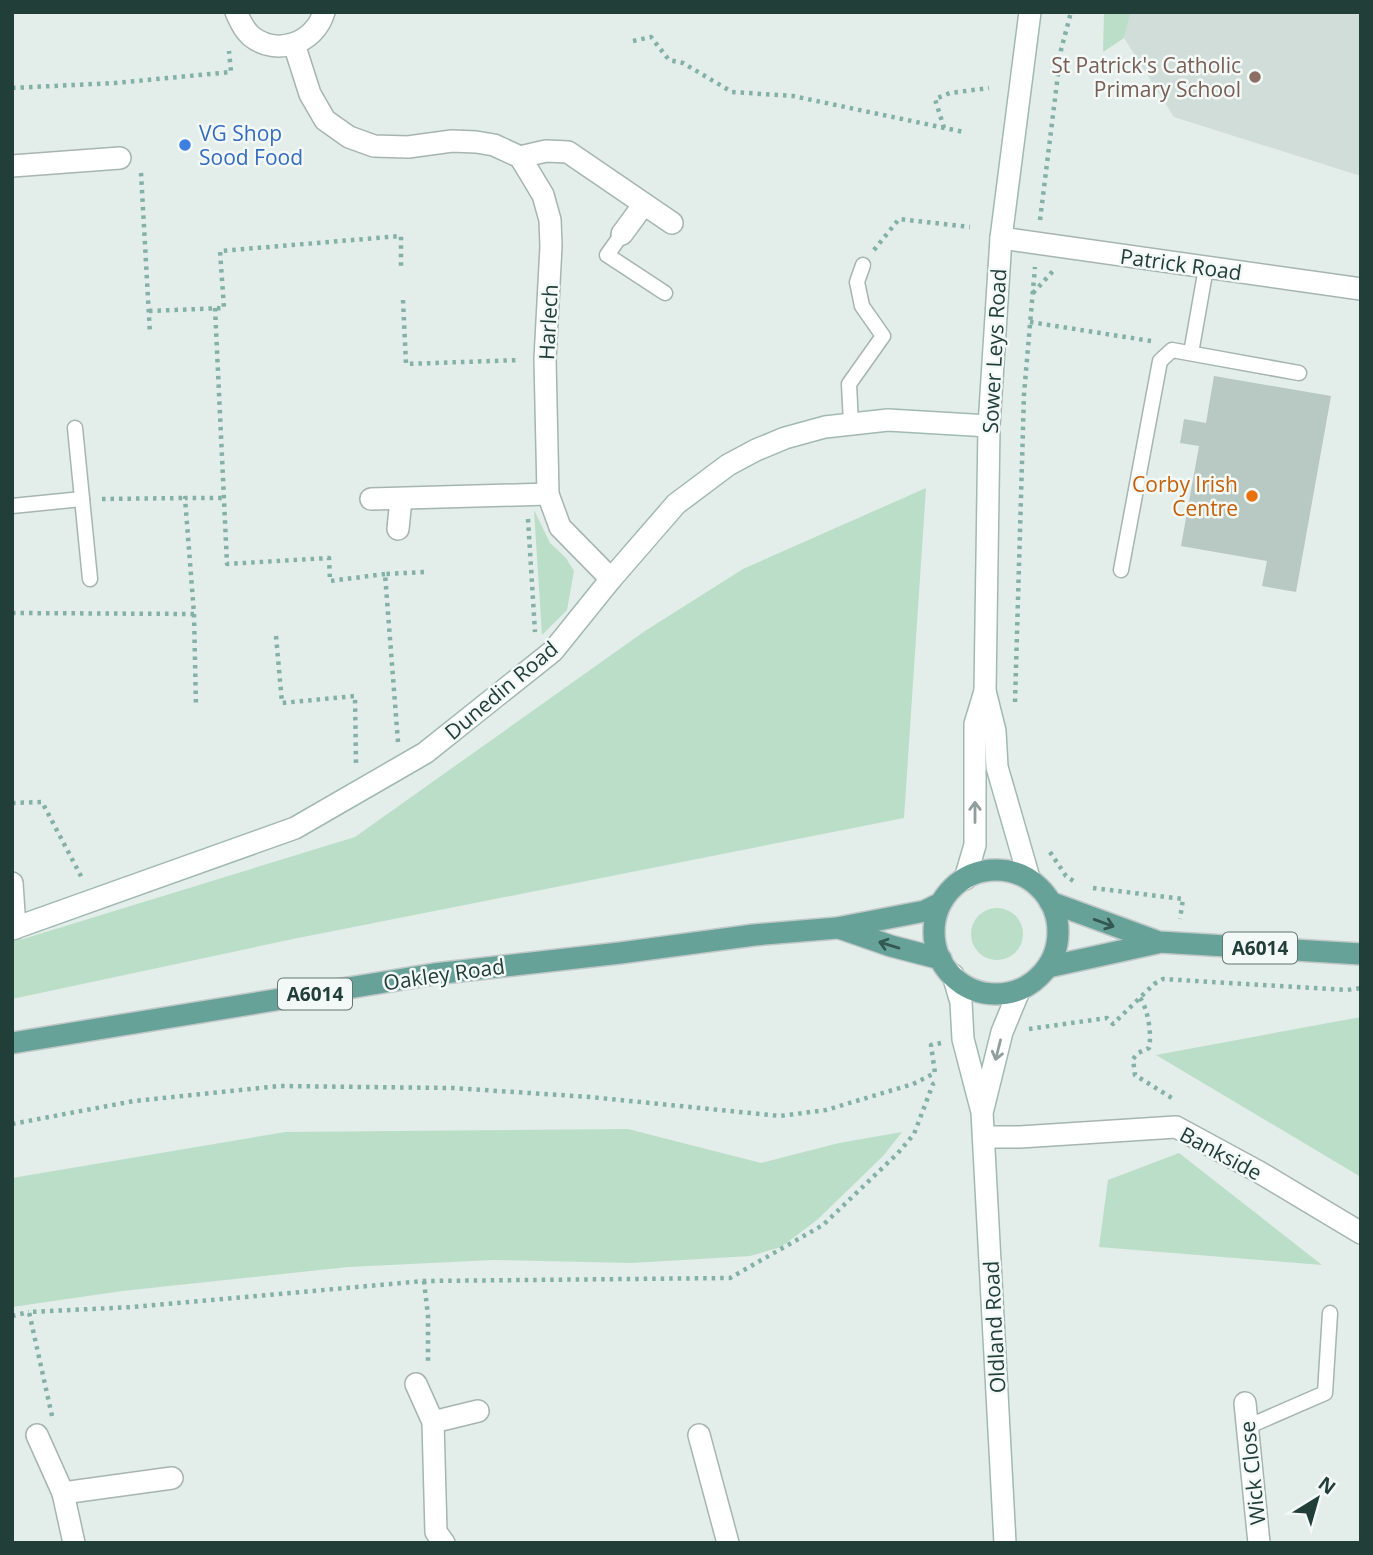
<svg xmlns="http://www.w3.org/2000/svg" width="1373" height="1555" font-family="'Open Sans',sans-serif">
  <rect width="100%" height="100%" fill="#e3ede9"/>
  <!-- built -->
  <path fill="#d1ddd8" d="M 1131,12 L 1361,12 L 1361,176 L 1174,117 L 1124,38 Z"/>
  <!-- green -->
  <g fill="#bbdec8">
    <path d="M 1104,12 L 1131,12 L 1124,38 L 1103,52 Z"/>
    <path d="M 926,488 L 904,818 L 293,939 L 12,999 L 12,941 L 23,939 L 355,837 L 645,631 L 743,569 Z"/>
    <path d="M 534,510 L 550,543 L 566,558 L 574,571 L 567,610 L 542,635 Z"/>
    <circle cx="997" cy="934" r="26"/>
    <path d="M 1361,1017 L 1361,1177 L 1156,1055 Z"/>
    <path d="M 628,1129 L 761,1163 L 839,1143 L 902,1132 L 883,1156 L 817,1220 L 781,1247 L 750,1256 L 631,1263 L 493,1260 L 348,1267 L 122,1291 L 12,1307 L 12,1178 L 285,1132 Z"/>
    <path d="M 1179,1153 L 1322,1265 L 1099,1247 L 1108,1180 Z"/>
  </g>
  <!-- building -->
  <path fill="#b8c8c2" d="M 1214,376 L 1331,396 L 1296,592 L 1262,586 L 1267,561 L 1181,546 L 1199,446 L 1180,443 L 1184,419 L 1206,423 Z"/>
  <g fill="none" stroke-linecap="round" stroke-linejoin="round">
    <defs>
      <g id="lane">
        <path d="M 622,234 L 607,255 L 665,293"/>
        <path d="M 1191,353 L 1206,268"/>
        <path d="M 851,424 L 849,384 L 883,336 L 862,306 L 857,282 L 863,265"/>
        <path d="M 75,428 L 90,579"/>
        <path d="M 12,506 L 82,499"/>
        <path d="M 1121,570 L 1160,361 L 1172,350 L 1299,373"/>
        <path d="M 1247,1427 L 1325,1393 L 1330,1313"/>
      </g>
      <g id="street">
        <path d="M 236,12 C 240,21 244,30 251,36 C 277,57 315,43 324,12"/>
        <path d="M 294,44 L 310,94 L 325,120 L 349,137 L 374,146 L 408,147 L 452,141 L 476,142 L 494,145 L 520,157 L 531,175 L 543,195 L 550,220 L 551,246 L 545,359 L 548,494 L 560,527 L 611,579"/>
        <path d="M 520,157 L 546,151 L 568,152 L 672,223"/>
        <path d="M 12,166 L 120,158"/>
        <path d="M 622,234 L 644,204"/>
        <path d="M 1001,238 L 1361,289"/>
        <path d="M 371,499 L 548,494"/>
        <path d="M 398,529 L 401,499"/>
        <path d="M 12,883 L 15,928"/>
        <path d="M 984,1137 L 1020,1137 L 1176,1127 L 1259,1172 L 1361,1233"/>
        <path d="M 416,1384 L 433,1422 L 436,1532 L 444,1543"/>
        <path d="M 1245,1403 L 1259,1543"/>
        <path d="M 433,1422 L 478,1411"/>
        <path d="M 37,1435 L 63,1493"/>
        <path d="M 699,1435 L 728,1543"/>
        <path d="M 74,1543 L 63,1493 L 172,1478"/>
      </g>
      <g id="secondary">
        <path d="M 1029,878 L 997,767 L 995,731 L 985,691 L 989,426 L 1001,238 L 1030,12"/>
        <path d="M 965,879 L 975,845 L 975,724 L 985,691"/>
        <path d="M 12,929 L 295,828 L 425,753 L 553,651 L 611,579 L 676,504 L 728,465 L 756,450 L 785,438 L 825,427 L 888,420 L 989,426"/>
        <path d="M 953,975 L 961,1002 L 963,1039 L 982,1112 L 1005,1543"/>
        <path d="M 983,1109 L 1002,1032 L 1019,991"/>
      </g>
      <g id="primary">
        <circle cx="996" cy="932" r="62"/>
        <path d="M 1050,902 L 1159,942 L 1361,954"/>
        <path d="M 839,928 L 891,946 L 941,959"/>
        <path d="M 1048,967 L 1157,943"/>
        <path d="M 12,1043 L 434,974 L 620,953 L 754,935 L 837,928 L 925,911 L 941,903"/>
      </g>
    </defs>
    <!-- lane casing -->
    <use href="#lane" stroke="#a5b5b1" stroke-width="17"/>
    <!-- street casing -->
    <use href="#street" stroke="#a5b5b1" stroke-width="24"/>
    <!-- secondary casing -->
    <use href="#secondary" stroke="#a1b9b2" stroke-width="24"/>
    <!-- primary casing -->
    <use href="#primary" stroke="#c1c9c8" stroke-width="24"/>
    <!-- path -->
    <g stroke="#83b1a6" stroke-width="4.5" stroke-dasharray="3.5 5" stroke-linecap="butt">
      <path d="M 633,41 L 651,37 L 669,60 L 683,63 L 732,92 L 793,96 L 964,132"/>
      <path d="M 12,88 L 115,83 L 231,72 L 229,51"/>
      <path d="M 944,128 L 935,99 L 950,93 L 989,88"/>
      <path d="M 141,173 L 150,334"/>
      <path d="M 1040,220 L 1061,50 L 1071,12"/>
      <path d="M 874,250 L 899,219 L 970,227"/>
      <path d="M 1033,293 L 1053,271"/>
      <path d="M 403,300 L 406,364 L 520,360"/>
      <path d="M 215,308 L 227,564 L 329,558 L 330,581 L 385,574"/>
      <path d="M 149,311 L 224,308 L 220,251 L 401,236 L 401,270"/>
      <path d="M 1030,322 L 1151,341"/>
      <path d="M 102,499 L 185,498"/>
      <path d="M 528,519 L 535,632"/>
      <path d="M 12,613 L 194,614 L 185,498 L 224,498"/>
      <path d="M 194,614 L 196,707"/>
      <path d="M 276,636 L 282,703 L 355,696 L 356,764"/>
      <path d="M 1015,702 L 1024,394 L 1035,267"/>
      <path d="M 398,742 L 385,574 L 426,572"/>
      <path d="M 12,803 L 42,802 L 82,878"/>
      <path d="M 1050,852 L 1066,876 L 1075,882"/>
      <path d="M 1093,888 L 1183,899 L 1180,919"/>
      <path d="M 1140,998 C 1148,1008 1152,1035 1149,1048 L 1138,1053 L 1133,1059 L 1135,1075 L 1175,1100"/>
      <path d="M 1029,1029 L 1107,1018 L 1113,1024 L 1154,984 L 1163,979 L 1347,990 L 1361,988"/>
      <path d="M 12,1124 L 134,1101 L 279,1086 L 453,1088 L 590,1097 L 780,1116 L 826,1110 L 913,1084 L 935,1073 L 931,1045 L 941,1043"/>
      <path d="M 424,1281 L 428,1316 L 428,1362"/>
      <path d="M 12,1316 L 29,1312"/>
      <path d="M 52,1416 L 29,1312 L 133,1307 L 424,1281 L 730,1278 L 823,1225 L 898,1153 L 914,1134 L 933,1084 L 939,1081"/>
    </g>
    <!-- lane -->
    <use href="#lane" stroke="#fff" stroke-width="14"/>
    <!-- street -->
    <use href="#street" stroke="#fff" stroke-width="21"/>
    <!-- secondary -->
    <use href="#secondary" stroke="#fff" stroke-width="21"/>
    <!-- primary -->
    <use href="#primary" stroke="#67a299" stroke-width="21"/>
  </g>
  <!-- one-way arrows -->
  <defs><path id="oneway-shaft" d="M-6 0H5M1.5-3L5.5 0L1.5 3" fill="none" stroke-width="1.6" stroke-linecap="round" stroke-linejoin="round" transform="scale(1.75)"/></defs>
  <g stroke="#909e9c">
    <use href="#oneway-shaft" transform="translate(975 812) rotate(-90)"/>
    <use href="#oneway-shaft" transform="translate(998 1050) rotate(104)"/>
  </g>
  <g stroke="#335751">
    <use href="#oneway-shaft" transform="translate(1104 923) rotate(20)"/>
    <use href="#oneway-shaft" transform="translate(889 945) rotate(-163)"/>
  </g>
  <!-- markers -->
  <circle fill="#8d6e63" stroke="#f3f9f7" stroke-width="2.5" cx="1255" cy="77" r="7"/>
  <circle fill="#3f7fe0" stroke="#f3f9f7" stroke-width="2.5" cx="185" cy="145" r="7"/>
  <circle fill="#e8710a" stroke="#f3f9f7" stroke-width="2.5" cx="1252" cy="496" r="7"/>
  <g text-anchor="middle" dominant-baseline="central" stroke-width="5" stroke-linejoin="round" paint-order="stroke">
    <!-- shield labels -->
    <g fill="#f3f9f7" stroke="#617672" stroke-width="2">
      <rect x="1223" y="932.5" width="74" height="31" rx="5"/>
      <rect x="278" y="978.5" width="74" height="31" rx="5"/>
    </g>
    <g font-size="19" font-weight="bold" fill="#223e39">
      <text x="1260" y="948">A6014</text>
      <text x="315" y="994">A6014</text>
    </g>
    <!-- education labels -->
    <g font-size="21" fill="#785e54" stroke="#f3f9f7" text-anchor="end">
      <text x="1241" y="65">St Patrick's Catholic<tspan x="1241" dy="24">Primary School</tspan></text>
    </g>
    <!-- shop labels -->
    <g font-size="21" fill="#366cbe" stroke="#f3f9f7" text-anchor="start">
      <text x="199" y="133">VG Shop<tspan x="199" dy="24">Sood Food</tspan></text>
    </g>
    <!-- street labels -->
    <g font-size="21" fill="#223e39" stroke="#f3f9f7">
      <text transform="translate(1181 264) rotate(8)">Patrick Road</text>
      <text transform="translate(548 322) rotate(-87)">Harlech</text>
      <text transform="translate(994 351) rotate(-87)">Sower Leys Road</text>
      <text transform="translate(501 690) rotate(-40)">Dunedin Road</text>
      <text transform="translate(444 974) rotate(-8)">Oakley Road</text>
      <text transform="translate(1221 1153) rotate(28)">Bankside</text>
      <text transform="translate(994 1327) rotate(-93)">Oldland Road</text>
      <text transform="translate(1252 1473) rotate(-96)">Wick Close</text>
    </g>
    <!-- food labels -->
    <g font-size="21" fill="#c56008" stroke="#f3f9f7" text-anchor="end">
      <text x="1238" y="484">Corby Irish<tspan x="1238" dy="24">Centre</tspan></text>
    </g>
  </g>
  <!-- border -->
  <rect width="1373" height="1555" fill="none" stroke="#223e39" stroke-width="28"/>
  <!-- north arrow -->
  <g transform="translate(1317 1499) rotate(37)" stroke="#f3f9f7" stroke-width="5" paint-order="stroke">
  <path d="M0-5L12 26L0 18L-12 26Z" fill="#223e39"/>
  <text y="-10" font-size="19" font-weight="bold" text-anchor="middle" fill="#223e39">N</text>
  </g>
</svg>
